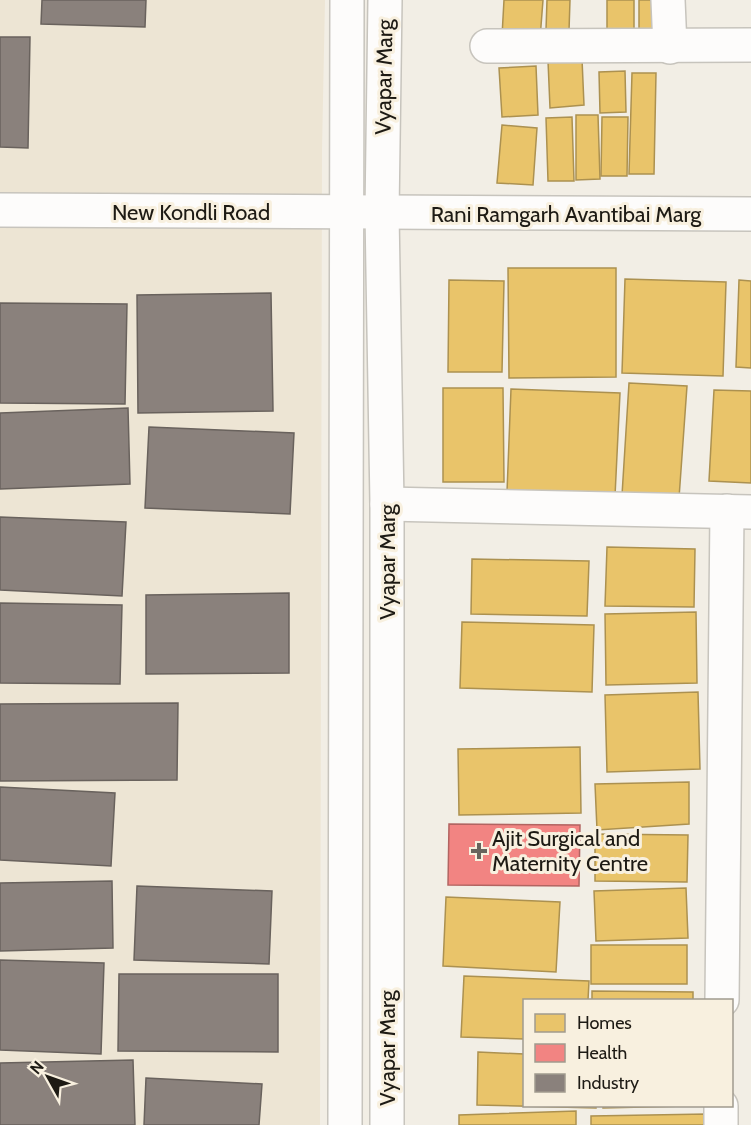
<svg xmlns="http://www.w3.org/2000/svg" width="751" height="1125" font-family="Cabin,sans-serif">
  <rect width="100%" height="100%" fill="#f2eee5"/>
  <!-- built -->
  <path fill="#ede5d4" d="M 0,0 L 325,0 L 322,149 L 320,1125 L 0,1125 Z"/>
  <!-- homes -->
  <g fill="#e9c46a" stroke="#ac9150" stroke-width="1.5">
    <path d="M 504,0 L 543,0 L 540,39 L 502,36 Z"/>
    <path d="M 547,0 L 570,0 L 569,31 L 546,30 Z"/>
    <path d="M 607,0 L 634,0 L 634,36 L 607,37 Z"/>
    <path d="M 639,0 L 666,0 L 667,35 L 639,37 Z"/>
    <path d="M 582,59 L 584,105 L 550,108 L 548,61 Z"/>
    <path d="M 536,66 L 538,115 L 502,117 L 499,68 Z"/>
    <path d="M 625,71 L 626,112 L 600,113 L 599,72 Z"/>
    <path d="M 632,73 L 656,73 L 654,174 L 629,174 Z"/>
    <path d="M 576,115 L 598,115 L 600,179 L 576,180 Z"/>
    <path d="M 572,117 L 574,181 L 548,181 L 546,118 Z"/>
    <path d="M 602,117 L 628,117 L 627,176 L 601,176 Z"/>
    <path d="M 502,125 L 537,128 L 533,185 L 497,183 Z"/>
    <path d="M 508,268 L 616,268 L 616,377 L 509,378 Z"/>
    <path d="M 625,279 L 726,282 L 723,376 L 622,373 Z"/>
    <path d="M 449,280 L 504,281 L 502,372 L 448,372 Z"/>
    <path d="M 739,280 L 751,281 L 751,368 L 736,367 Z"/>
    <path d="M 629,383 L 687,386 L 679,498 L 622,495 Z"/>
    <path d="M 443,388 L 503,388 L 504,482 L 443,482 Z"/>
    <path d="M 511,389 L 620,393 L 615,496 L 507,492 Z"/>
    <path d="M 714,390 L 751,391 L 751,483 L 709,481 Z"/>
    <path d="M 607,547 L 695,549 L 694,607 L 605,606 Z"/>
    <path d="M 472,559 L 589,561 L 587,616 L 471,614 Z"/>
    <path d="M 696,612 L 697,683 L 606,685 L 605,614 Z"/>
    <path d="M 462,622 L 594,625 L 592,692 L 460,688 Z"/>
    <path d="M 698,692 L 700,769 L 607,772 L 605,695 Z"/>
    <path d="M 580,747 L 581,813 L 459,815 L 458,749 Z"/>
    <path d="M 689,782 L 689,824 L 597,830 L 595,784 Z"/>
    <path d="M 595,834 L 688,835 L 687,882 L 595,881 Z"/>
    <path d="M 686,888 L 688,938 L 596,941 L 594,891 Z"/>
    <path d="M 446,897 L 560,902 L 556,972 L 443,966 Z"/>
    <rect x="591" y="945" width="96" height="39"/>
    <path d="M 464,976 L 589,981 L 588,1000 L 524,1000 L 524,1039 L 461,1037 Z"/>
    <path d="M 592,991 L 693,992 L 693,1000 L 592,1000 Z"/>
    <path d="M 478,1052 L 524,1054 L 524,1106 L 596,1106 L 596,1108 L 477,1105 Z"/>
    <path d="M 603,1106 L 687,1106 L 603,1108 Z"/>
    <path d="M 576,1111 L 576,1125 L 459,1125 L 459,1115 Z"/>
    <path d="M 707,1114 L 707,1125 L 591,1125 L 591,1116 Z"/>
  </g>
  <!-- health -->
  <path fill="#f28482" stroke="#b26461" stroke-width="1.5" d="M 449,824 L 580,825 L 579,886 L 448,885 Z"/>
  <!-- industry -->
  <g fill="#8a817c" stroke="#69625d" stroke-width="1.5">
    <path d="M 42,0 L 146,0 L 145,27 L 41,24 Z"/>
    <path d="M 0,37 L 30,37 L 28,148 L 0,147 Z"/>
    <path d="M 271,293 L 273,411 L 138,413 L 137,295 Z"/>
    <path d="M 0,303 L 127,304 L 125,404 L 0,403 Z"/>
    <path d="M 128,408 L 130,484 L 0,489 L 0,413 Z"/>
    <path d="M 149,427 L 294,433 L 290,514 L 145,508 Z"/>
    <path d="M 0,517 L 126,522 L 122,596 L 0,590 Z"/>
    <path d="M 289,593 L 289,673 L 146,674 L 146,595 Z"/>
    <path d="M 0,603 L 122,605 L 120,684 L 0,683 Z"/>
    <path d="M 178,703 L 177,780 L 0,781 L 0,704 Z"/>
    <path d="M 0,787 L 115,793 L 111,866 L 0,860 Z"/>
    <path d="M 112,881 L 113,948 L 0,951 L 0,883 Z"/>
    <path d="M 137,886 L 272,891 L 269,964 L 134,960 Z"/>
    <path d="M 0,960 L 104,963 L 101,1054 L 0,1050 Z"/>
    <path d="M 119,974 L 278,974 L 278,1052 L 118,1051 Z"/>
    <path d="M 133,1060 L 135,1125 L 0,1125 L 0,1063 Z"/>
    <path d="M 146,1078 L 262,1084 L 259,1125 L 144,1125 Z"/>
  </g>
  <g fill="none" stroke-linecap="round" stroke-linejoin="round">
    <defs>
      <g id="minor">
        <path d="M 668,0 L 670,47"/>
        <path d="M 487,46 L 751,45"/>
        <path d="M 0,210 L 751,214"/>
        <path d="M 387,504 L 751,512"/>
        <path d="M 722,1000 L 727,511"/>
        <path d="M 721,1125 L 721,1106"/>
      </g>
      <g id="tertiary">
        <path d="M 385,0 L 382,213 L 387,504 L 387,1125"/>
        <path d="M 345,1125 L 347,0"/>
      </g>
    </defs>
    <!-- minor casing -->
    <use href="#minor" stroke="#c7c4bd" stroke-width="36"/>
    <!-- tertiary casing -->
    <use href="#tertiary" stroke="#c7c4bd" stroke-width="36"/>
    <!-- minor -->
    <use href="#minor" stroke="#fdfcfb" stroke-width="33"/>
    <!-- tertiary -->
    <use href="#tertiary" stroke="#fdfcfb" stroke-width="33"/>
  </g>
  <!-- markers -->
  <path fill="#68645d" stroke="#f8f0df" stroke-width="2" d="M476 842h6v6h6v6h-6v6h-6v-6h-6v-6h6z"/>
  <g text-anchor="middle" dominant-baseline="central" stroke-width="6" stroke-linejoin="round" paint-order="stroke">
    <!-- street labels -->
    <g font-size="22" fill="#1d1a14" stroke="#f8f0df">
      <text transform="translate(384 77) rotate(-89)">Vyapar Marg</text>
      <text x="191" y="212">New Kondli Road</text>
      <text x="566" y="214">Rani Ramgarh Avantibai Marg</text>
      <text transform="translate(387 562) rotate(-90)">Vyapar Marg</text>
      <text transform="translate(387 1048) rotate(-90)">Vyapar Marg</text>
    </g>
    <!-- poi labels -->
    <g font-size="22" fill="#1d1a14" stroke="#f8f0df" text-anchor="start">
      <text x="492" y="838">Ajit Surgical and<tspan x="492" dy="25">Maternity Centre</tspan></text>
    </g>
  </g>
  <!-- legend -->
  <rect x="523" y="999" width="210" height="108" fill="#f8f0df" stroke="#a09a8e" stroke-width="1.5"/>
  <rect x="535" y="1014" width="30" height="18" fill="#e9c46a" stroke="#a09a8e" stroke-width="1.5"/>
  <text x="577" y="1029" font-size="18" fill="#1d1a14">Homes</text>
  <rect x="535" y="1044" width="30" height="18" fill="#f28482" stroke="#a09a8e" stroke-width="1.5"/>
  <text x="577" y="1059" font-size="18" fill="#1d1a14">Health</text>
  <rect x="535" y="1074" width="30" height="18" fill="#8a817c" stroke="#a09a8e" stroke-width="1.5"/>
  <text x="577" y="1089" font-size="18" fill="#1d1a14">Industry</text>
  <!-- north arrow -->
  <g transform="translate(48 1077) rotate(310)" stroke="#f8f0df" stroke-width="4.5" paint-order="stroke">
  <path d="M0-4.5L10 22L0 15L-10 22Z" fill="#1d1a14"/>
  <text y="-9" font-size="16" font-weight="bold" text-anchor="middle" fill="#1d1a14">N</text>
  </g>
</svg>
